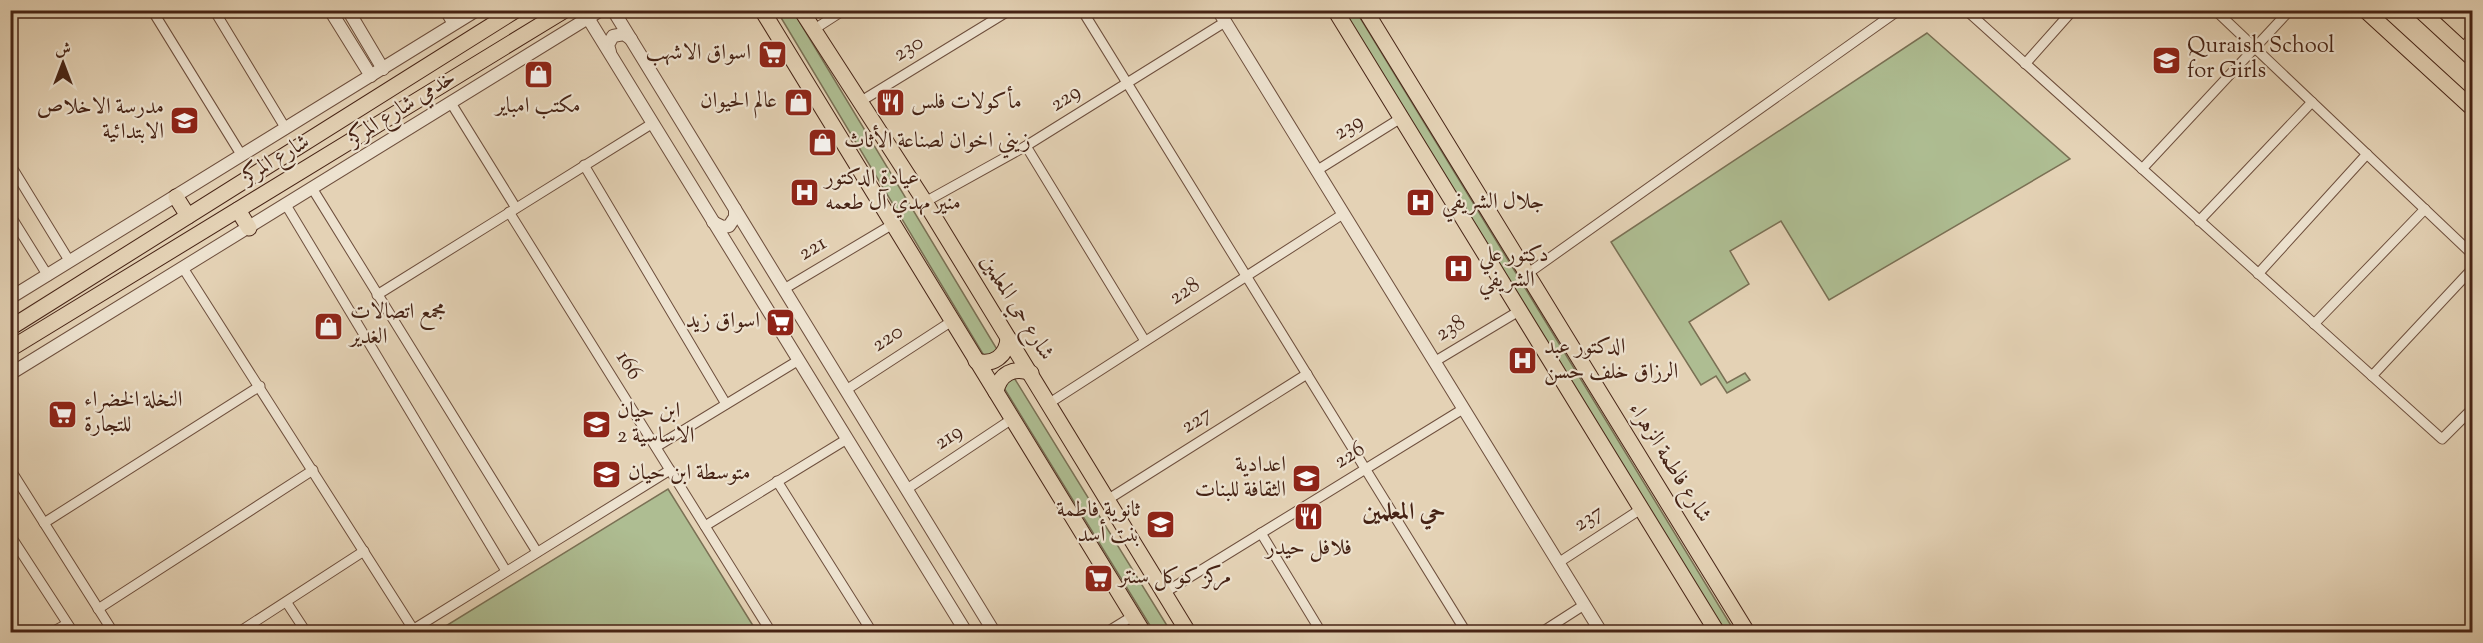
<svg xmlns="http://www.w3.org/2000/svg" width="2483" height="643" font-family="'Sorts Mill Goudy',Amiri,serif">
  <rect width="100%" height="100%" fill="#e4d2b5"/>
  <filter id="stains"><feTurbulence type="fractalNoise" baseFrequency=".00333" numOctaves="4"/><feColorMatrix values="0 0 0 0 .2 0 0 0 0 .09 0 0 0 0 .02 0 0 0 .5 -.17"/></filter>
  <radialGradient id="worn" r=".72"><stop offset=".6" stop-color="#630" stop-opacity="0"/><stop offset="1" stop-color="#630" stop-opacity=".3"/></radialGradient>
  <!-- green -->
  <g fill="#aebd92" stroke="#7a7054" stroke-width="1.5">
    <path d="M 777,11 L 793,11 L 998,351 L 986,359 Z"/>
    <path d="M 1343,11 L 1356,11 L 1735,632 L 1725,632 Z"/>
    <path d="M 1927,33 L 2070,159 L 1829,300 L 1781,221 L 1730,251 L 1749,284 L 1689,322 L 1727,383 L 1745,373 L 1750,380 L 1727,393 L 1716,376 L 1701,385 L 1611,242 Z"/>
    <path d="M 1013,376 L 1171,632 L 1154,632 L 1001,383 Z"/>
    <path d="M 668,489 L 757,632 L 436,632 Z"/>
  </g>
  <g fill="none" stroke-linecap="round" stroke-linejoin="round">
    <defs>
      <g id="minor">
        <path d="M 152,10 L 242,156"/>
        <path d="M 214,10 L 286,129"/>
        <path d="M 444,10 L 453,25"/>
        <path d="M 1082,10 L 1466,632"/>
        <path d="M 1966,10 L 2442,439 L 2472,409"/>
        <path d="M 2215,10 L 2472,254"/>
        <path d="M 813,30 L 844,10"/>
        <path d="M 2462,49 L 2472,37"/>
        <path d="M 2025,64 L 2073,10"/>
        <path d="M 451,103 L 516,208"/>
        <path d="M 858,103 L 1010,10"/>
        <path d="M 1026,146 L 1145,341"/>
        <path d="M 10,164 L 70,262"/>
        <path d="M 584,165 L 726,404"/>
        <path d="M 2142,169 L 2290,10"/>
        <path d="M 1316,171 L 1401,118"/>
        <path d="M 312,188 L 537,552"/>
        <path d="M 925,202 L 1026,146 L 1225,22"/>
        <path d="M 286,205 L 506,571"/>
        <path d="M 509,212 L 771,632"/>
        <path d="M 10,215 L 48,276"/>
        <path d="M 2199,221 L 2312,102"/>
        <path d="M 183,268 L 415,632"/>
        <path d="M 1527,274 L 1899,10"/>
        <path d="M 2258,274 L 2367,154"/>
        <path d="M 784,289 L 893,224"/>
        <path d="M 377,295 L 653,123"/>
        <path d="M 2314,324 L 2425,209"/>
        <path d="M 1434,362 L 1519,311"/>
        <path d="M 2372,376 L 2472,269"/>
        <path d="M 846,390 L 952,321"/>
        <path d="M 1048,404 L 1343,214"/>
        <path d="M 656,447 L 799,360"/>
        <path d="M 10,469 L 113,632"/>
        <path d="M 777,481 L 872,632"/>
        <path d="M 907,489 L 1012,419"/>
        <path d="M 1107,500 L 1307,374"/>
        <path d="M 44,523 L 260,386"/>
        <path d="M 705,526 L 847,439"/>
        <path d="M 1261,533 L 1321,632"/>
        <path d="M 10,535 L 73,632"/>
        <path d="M 1558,563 L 1641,509"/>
        <path d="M 1164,593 L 1463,409"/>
        <path d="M 287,603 L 306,632"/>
        <path d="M 98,609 L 313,470"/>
        <path d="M 414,629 L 670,470"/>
        <path d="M 52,632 L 67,624"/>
        <path d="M 239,632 L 364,551"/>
        <path d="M 1107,632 L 1133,616"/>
        <path d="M 1542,632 L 1584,605"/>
      </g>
      <g id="tertiary">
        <path d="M 330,10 L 371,76"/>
        <path d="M 348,10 L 383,69"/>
        <path d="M 613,10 L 994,632"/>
        <path d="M 1218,10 L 1601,632"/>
        <path d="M 588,18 L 966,632"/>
        <path d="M 610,52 L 608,45 L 613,36 L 624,34 L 631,39"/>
        <path d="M 713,222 L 723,227 L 729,226 L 735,217 L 735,209"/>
        <path d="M 10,298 L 477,10"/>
        <path d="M 10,374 L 601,10"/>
      </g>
      <g id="primary">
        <path d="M 762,10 L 1143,632"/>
        <path d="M 801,10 L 925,202 L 1188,632"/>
        <path d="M 2365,10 L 2472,108"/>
        <path d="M 2420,10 L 2472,58"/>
        <path d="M 176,197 L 188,216"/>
        <path d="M 238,210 L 249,228"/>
        <path d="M 10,328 L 516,10"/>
        <path d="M 10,349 L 565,10"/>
        <path d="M 976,361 C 993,366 1007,356 1008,338"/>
        <path d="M 996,392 C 999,374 1014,366 1031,373"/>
      </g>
      <g id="trunk">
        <path d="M 1335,10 L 1717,632"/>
        <path d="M 1365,10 L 1747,632"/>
      </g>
    </defs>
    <!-- minor casing -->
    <use href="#minor" stroke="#6e4f3d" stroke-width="11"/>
    <!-- tertiary casing -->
    <use href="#tertiary" stroke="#6e4f3d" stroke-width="14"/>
    <!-- primary casing -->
    <use href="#primary" stroke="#462315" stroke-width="17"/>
    <!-- trunk casing -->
    <use href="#trunk" stroke="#462315" stroke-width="17"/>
    <!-- minor -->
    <use href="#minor" stroke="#ede2cf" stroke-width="9"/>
    <!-- tertiary -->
    <use href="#tertiary" stroke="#ede2cf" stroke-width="12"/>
    <!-- primary -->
    <use href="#primary" stroke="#e4d2b5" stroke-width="15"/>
    <!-- trunk -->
    <use href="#trunk" stroke="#e4d2b5" stroke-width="15"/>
  </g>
  <!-- icons -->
  <defs>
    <symbol id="supermarket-square" viewBox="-11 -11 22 22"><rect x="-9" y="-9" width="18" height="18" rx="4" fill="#8f2418" stroke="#ede2cf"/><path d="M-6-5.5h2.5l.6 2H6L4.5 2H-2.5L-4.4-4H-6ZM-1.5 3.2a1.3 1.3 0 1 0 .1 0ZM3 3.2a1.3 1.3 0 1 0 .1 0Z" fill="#fff"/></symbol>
    <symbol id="school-square" viewBox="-11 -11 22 22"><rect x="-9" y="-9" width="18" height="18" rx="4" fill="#8f2418" stroke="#ede2cf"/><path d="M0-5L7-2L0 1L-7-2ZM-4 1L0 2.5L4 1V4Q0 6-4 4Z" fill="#fff"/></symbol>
    <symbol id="shop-square" viewBox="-11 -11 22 22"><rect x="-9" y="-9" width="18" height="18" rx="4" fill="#8f2418" stroke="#ede2cf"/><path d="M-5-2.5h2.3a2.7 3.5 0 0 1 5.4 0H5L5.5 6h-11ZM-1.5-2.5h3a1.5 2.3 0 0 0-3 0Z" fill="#fff"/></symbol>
    <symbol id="restaurant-square" viewBox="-11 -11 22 22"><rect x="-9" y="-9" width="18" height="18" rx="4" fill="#8f2418" stroke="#ede2cf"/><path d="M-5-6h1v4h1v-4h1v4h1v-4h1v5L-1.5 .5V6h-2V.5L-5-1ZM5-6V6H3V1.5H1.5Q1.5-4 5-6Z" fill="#fff"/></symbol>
    <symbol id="hospital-square" viewBox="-11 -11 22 22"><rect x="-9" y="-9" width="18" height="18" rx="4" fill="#8f2418" stroke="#ede2cf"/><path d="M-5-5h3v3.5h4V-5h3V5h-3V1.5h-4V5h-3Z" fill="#fff"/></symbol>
  </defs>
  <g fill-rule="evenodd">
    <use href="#supermarket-square" x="756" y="38" width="33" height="33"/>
    <use href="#school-square" x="2150" y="44" width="33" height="33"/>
    <use href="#shop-square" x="522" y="58" width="33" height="33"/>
    <use href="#shop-square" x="782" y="86" width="33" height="33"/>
    <use href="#restaurant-square" x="874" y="86" width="33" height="33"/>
    <use href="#school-square" x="168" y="104" width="33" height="33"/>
    <use href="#shop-square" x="806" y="126" width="33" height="33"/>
    <use href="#hospital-square" x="788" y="176" width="33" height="33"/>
    <use href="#hospital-square" x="1404" y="186" width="33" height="33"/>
    <use href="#hospital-square" x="1442" y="252" width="33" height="33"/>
    <use href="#supermarket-square" x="764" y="306" width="33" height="33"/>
    <use href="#shop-square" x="312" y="310" width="33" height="33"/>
    <use href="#hospital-square" x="1506" y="344" width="33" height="33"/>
    <use href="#supermarket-square" x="46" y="398" width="33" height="33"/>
    <use href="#school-square" x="580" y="408" width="33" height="33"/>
    <use href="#school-square" x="590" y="458" width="33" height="33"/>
    <use href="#school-square" x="1290" y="462" width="33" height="33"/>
    <use href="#restaurant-square" x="1292" y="500" width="33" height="33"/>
    <use href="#school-square" x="1144" y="508" width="33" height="33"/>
    <use href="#supermarket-square" x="1082" y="562" width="33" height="33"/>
  </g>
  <g text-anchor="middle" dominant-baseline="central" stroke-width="4.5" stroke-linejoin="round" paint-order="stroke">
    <!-- poi labels -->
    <g font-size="22" fill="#462315" stroke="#ede2cf" text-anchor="start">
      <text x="2187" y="47">Quraish School<tspan x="2187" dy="25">for Girls</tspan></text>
      <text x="751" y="54" text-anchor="end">اسواق الاشهب</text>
      <text x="777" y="102" text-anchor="end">عالم الحيوان</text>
      <text x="911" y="103">مأكولات فلس</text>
      <text x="538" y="107" text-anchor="middle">مكتب امباير</text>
      <text x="164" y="108" text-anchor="end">مدرسة الاخلاص<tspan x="164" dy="25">الابتدائية</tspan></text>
      <text x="844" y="142">زيني اخوان لصناعة الأثاث</text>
      <text x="825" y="179">عيادة الدكتور<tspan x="825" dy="25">منير مهدي آل طعمه</tspan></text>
      <text x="1442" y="203">جلال الشريفي</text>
      <text x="1479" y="256">دكتور علي<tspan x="1479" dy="25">الشريفي</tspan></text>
      <text x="350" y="313">مجمع اتصالات<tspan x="350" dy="25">الغدير</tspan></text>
      <text x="760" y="322" text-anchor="end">اسواق زيد</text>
      <text x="1544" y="348">الدكتور عبد<tspan x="1544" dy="25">الرزاق خلف حسن</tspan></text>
      <text x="84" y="401">النخلة الخضراء<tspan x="84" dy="25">للتجارة</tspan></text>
      <text x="617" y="412">ابن حيان<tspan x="617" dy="25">الاساسية 2</tspan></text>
      <text x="1286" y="466" text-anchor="end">اعدادية<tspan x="1286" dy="25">الثقافة للبنات</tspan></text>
      <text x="628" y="474">متوسطة ابن حيان</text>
      <text x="1140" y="511" text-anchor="end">ثانوية فاطمة<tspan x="1140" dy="25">بنت أسد</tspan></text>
      <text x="1309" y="549" text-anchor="middle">فلافل حيدر</text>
      <text x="1119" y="578">مركز كوكل سنتر</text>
    </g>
    <!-- street labels -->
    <g font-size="22" fill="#462315" stroke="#ede2cf">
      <text transform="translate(909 49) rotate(-31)">230</text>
      <text transform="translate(1066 99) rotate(-32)">229</text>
      <text transform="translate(402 109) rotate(-32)">خدمي شارع المركز</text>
      <text transform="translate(1349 128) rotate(-32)">239</text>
      <text transform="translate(276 160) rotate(-31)">شارع المركز</text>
      <text transform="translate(813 249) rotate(-31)">221</text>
      <text transform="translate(1185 292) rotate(-33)">228</text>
      <text transform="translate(1016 308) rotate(58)">شارع حي المعلمين</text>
      <text transform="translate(1451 329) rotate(-31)">238</text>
      <text transform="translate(888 339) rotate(-33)">220</text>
      <text transform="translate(628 366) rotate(58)">166</text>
      <text transform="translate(1197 421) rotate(-32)">227</text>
      <text transform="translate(949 438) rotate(-34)">219</text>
      <text transform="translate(1350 456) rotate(-32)">226</text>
      <text transform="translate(1669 463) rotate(58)">شارع فاطمة الزهراء</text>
      <text transform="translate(1589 519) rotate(-33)">237</text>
    </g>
    <!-- neighbourhood labels -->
    <g font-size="24" font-weight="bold" fill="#462315" stroke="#ede2cf">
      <text x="1404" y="513">حي المعلمين</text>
    </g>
  </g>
  <!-- margin -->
  <rect width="2483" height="643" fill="none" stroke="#e4d2b5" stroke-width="36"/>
  <rect x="12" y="12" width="2459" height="619" fill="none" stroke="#462315" stroke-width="3"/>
  <rect x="18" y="18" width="2447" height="607" fill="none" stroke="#462315" stroke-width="1.5"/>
  <!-- north arrow -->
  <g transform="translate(63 63)" stroke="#ede2cf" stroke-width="4.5" paint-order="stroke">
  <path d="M0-4.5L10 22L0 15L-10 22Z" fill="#462315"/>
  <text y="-9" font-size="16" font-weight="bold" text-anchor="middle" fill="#462315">ش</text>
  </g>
  <rect width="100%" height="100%" filter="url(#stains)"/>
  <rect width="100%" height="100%" fill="url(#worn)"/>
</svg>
